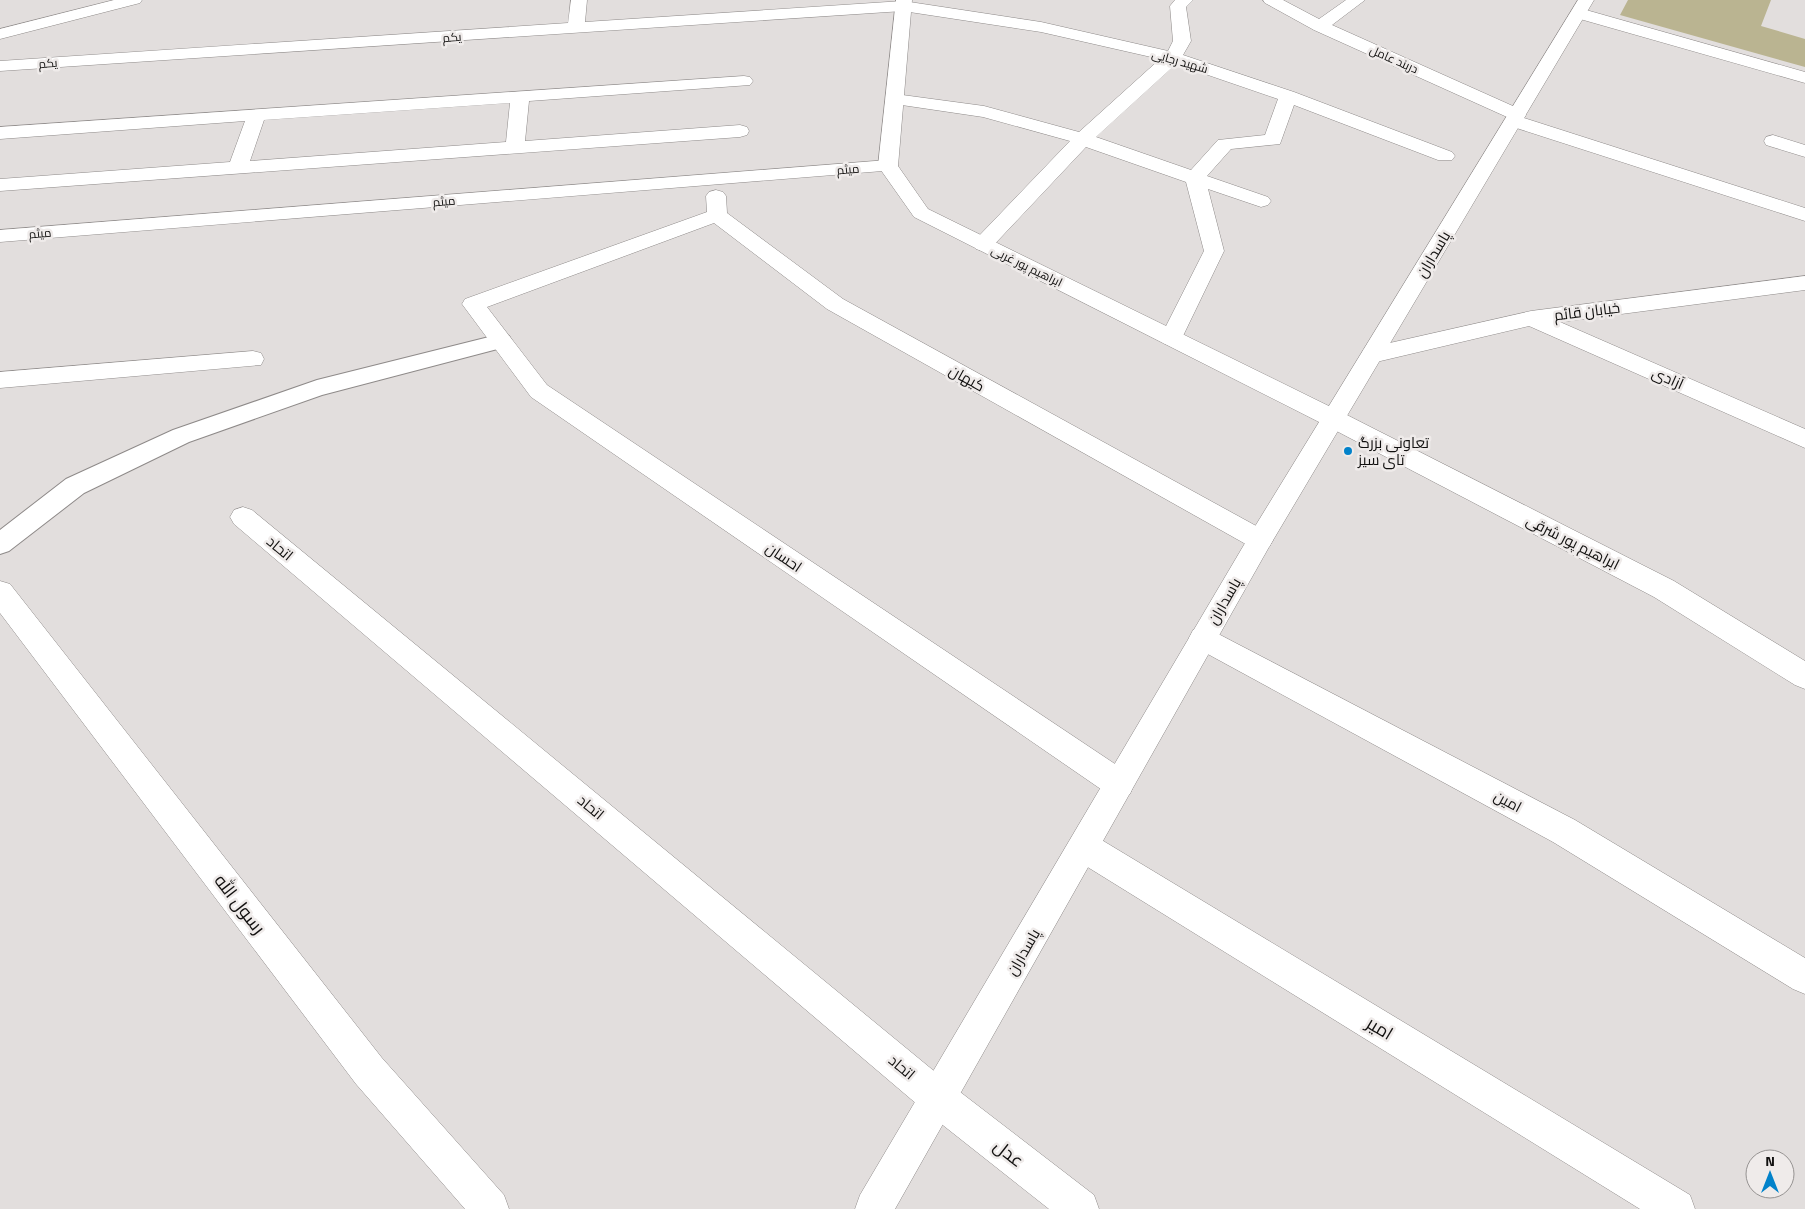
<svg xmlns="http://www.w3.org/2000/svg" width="1805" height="1209" font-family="'Titillium Web',Cairo,sans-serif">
  <rect width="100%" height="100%" fill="#e2dedd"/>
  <!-- green -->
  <path fill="#bab491" d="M 1628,0 L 1771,0 L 1761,26 L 1805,39 L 1805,67 L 1620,15 Z"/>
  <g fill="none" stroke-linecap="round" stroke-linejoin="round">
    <defs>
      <path id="service" d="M 501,334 L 509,336 L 512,341 L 509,346 L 322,395 L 189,442 L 84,493 L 9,551 L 0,554 L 0,530 L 66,479 L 173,430 L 317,380 Z"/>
      <g id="minor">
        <path d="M 114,0 L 142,0 L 140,3 L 0,39 L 0,29 Z"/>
        <path d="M 571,0 L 587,0 L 585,22 L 903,1 L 1041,22 L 1168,51 L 1173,41 L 1170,6 L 1175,0 L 1193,0 L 1186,7 L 1191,41 L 1183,55 L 1294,92 L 1452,152 L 1455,156 L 1452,160 L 1438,160 L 1294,105 L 1280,144 L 1231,149 L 1207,176 L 1268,197 L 1271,201 L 1268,205 L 1261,207 L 1208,189 L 1224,251 L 1182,338 L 1179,343 L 1171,346 L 1163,343 L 1160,338 L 1204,251 L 1186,182 L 1086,147 L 990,249 L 983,251 L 976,249 L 973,244 L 976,239 L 1070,141 L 983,117 L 895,104 L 889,103 L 886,99 L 889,95 L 895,94 L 984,106 L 1079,132 L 1160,59 L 1041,32 L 903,11 L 0,71 L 0,61 L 568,23 ZM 1176,64 L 1278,99 L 1265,135 L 1218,140 L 1191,170 L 1096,137 Z"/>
        <path d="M 1263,0 L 1283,0 L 1319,19 L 1346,0 L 1365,0 L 1332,25 L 1524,111 L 1526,115 L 1524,118 L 1805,208 L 1805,221 L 1507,125 L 1505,121 L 1507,117 L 1314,30 L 1265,3 Z"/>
        <path d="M 744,76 L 750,77 L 753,81 L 750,85 L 529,101 L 525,141 L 740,125 L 747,127 L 749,131 L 747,135 L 740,137 L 0,191 L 0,179 L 230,162 L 245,121 L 0,139 L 0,127 ZM 510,103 L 506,142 L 250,161 L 264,120 Z"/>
        <path d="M 1773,135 L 1805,145 L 1805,157 L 1766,145 L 1764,141 L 1766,137 Z"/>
        <path d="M 888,160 L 895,162 L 898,166 L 895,170 L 0,242 L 0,230 Z"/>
        <path d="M 716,190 L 723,192 L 726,196 L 727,213 L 843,299 L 1269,533 L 1273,540 L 1269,547 L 1260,550 L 1251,547 L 827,309 L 714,223 L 487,307 L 547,385 L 1130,774 L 1134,784 L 1130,794 L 1119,798 L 1108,794 L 531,397 L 462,304 L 465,299 L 707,212 L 706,196 L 709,192 Z"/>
        <path d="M 1805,276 L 1805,290 L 1560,322 L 1805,429 L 1805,448 L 1529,326 L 1372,363 L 1364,361 L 1361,355 L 1364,349 L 1372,347 L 1531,311 Z"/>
        <path d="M 253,351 L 261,353 L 264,359 L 261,365 L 0,388 L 0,372 Z"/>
        <path d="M 243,507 L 252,510 L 951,1085 L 1094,1195 L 1099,1209 L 1049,1209 L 925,1111 L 234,524 L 230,517 L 234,510 Z"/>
        <path d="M 0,581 L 10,584 L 382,1058 L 504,1195 L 509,1209 L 465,1209 L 356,1084 L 0,613 Z"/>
        <path d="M 1203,626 L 1575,820 L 1805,958 L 1805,994 L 1793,989 L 1553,842 L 1193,646 L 1189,638 L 1193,630 Z"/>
        <path d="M 1084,832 L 1095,836 L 1690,1195 L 1695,1209 L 1640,1209 L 1073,858 L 1068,847 L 1073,836 Z"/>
      </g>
      <g id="tertiary">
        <path d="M 896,0 L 912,0 L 898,166 L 928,209 L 1343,413 L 1674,581 L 1805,661 L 1805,689 L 1795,685 L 1654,597 L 1325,425 L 914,217 L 878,166 Z"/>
        <path d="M 1579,8 L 1805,72 L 1805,83 L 1573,17 L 1571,13 L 1573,9 Z"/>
      </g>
      <path id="secondary" d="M 1578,0 L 1594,0 L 1269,547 L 895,1209 L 855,1209 L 860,1195 L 1251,533 Z"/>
    </defs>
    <!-- service casing -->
    <use href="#service" stroke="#8e8a89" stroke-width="2"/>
    <!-- minor casing -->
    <use href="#minor" stroke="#8e8a89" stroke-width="1"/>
    <!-- tertiary casing -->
    <use href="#tertiary" stroke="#8e8a89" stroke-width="1"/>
    <!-- secondary casing -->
    <use href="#secondary" stroke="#8e8a89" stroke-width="1"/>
    <!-- service -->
    <use href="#service" fill="#fff" fill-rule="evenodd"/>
    <!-- minor -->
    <use href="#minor" fill="#fff" fill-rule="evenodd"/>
    <!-- tertiary -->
    <use href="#tertiary" fill="#fff" fill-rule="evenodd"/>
    <!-- secondary -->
    <use href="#secondary" fill="#fff" fill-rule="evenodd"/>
  </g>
  <!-- markers -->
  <circle fill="#0282ca" stroke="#efebea" stroke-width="2" cx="1348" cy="451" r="5"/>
  <g text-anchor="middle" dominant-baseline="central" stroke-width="5" stroke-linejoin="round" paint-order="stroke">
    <!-- far-street labels -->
    <g font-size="12" fill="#11100f" stroke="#efebea">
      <text transform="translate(452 37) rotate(-4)">یکم</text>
      <text transform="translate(1394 59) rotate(24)">دربند عامل</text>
      <text transform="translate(1180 61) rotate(16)">شهید رجایی</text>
      <text transform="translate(48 63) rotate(-4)">یکم</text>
      <text transform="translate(848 169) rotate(-5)">میثم</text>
      <text transform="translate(444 201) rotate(-5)">میثم</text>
      <text transform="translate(40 233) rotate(-5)">میثم</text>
      <text transform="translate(1027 266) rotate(26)">ابراهیم پور غربی</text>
    </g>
    <!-- street labels -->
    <g font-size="15" fill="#11100f" stroke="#efebea">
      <text transform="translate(1433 254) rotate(-59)">پاسداران</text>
      <text transform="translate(1587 311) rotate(-7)">خیابان قائم</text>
      <text transform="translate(967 378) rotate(29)">کیهان</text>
      <text transform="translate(1668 378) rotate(24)">آزادی</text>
      <text transform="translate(1573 542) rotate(27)">ابراهیم پور شرقی</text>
      <text transform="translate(280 548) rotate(40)">اتحاد</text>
      <text transform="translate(784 557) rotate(34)">احسان</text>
      <text transform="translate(1224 601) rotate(-60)">پاسداران</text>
      <text transform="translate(1508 801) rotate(28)">امین</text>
      <text transform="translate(591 807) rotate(40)">اتحاد</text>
      <text transform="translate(1023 952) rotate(-60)">پاسداران</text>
      <text transform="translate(902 1067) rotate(40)">اتحاد</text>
    </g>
    <!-- poi labels -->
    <g font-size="15" fill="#11100f" stroke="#efebea" text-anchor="start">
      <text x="1358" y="442">تعاونی بزرگ<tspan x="1358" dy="17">تای سیز</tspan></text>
    </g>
    <!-- near-street labels -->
    <g font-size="18" fill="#11100f" stroke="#efebea">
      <text transform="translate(240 904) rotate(52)">رسول الله</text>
      <text transform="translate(1380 1028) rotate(31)">امیر</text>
      <text transform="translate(1009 1153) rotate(38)">عدل</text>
    </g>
  </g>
  <!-- north arrow -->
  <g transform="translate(1770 1174)"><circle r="24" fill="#efebea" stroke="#969392"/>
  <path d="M0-4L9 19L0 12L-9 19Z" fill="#0282ca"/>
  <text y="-8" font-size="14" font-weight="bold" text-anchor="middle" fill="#11100f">N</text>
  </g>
</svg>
